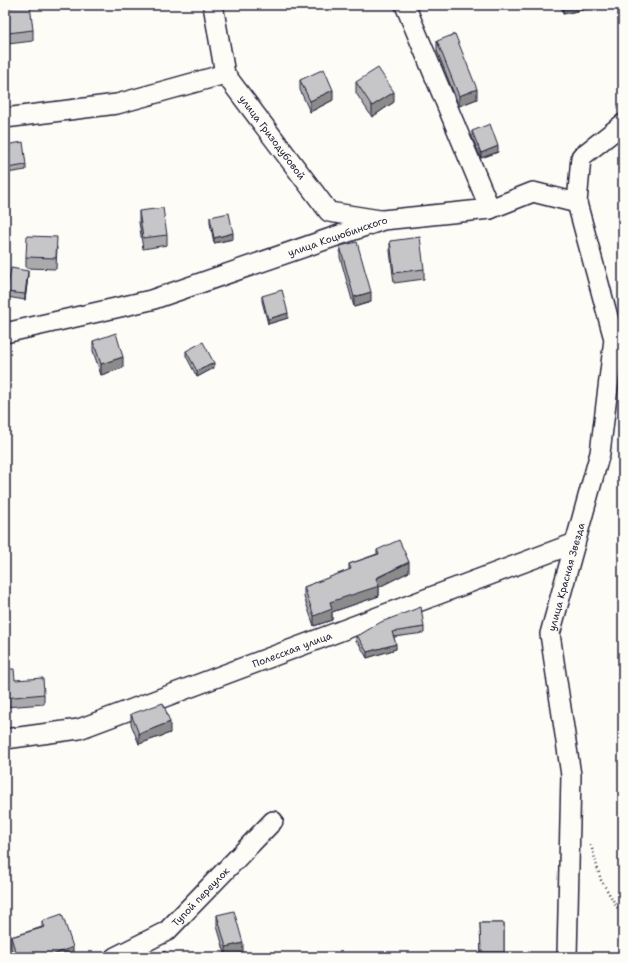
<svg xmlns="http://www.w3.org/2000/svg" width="628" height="962" font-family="'Shantell Sans',sans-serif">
  <rect width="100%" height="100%" fill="#fdfcf7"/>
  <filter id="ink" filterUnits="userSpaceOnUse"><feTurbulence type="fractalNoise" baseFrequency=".025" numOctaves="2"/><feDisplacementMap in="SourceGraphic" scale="8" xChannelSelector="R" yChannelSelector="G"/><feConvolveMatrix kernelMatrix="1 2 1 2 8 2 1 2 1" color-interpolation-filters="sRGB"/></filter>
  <g filter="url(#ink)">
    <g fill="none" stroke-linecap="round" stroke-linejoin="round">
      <defs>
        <g id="street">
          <path id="s1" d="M 213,5 L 225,74 L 329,212 L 380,220"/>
          <path d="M 405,5 L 490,209"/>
          <path d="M 5,118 L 117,104 L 225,74"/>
          <path id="s2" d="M 5,333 L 151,300 L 383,220 L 490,209 L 533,192 L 577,203"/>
          <path id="s3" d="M 5,739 L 79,729 L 575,543"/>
          <path id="s4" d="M 115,957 L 167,931 L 273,821"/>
          <path id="s5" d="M 567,957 L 571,775 L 550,634 L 600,453 L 614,339 L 577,203 L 581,157 L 623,124"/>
        </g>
      </defs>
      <!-- street casing -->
      <use href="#street" stroke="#22223b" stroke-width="22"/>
      <!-- path -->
      <path stroke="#22223b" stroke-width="2.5" stroke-dasharray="1 3" stroke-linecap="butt" d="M 591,845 L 601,880 L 623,917"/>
      <!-- street -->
      <use href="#street" stroke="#fdfcf7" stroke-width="19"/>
    </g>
    <!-- wall -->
    <g fill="#aaaaac" stroke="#22223b">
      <path d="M 561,5 L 591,5 L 591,8 L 563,14 Z"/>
      <path d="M 5,8 L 33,30 L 33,41 L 8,44 L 5,19 Z"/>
      <path d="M 437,41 L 477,99 L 459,106 L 437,51 Z"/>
      <path d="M 300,80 L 333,100 L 310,112 L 300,90 Z"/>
      <path d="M 356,82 L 394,102 L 372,117 L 356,93 Z"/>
      <path d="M 472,131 L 498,152 L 481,158 L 472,137 Z"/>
      <path d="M 5,145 L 26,165 L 26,170 L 7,173 L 5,155 Z"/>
      <path d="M 139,211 L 167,235 L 167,245 L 143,249 L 139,222 Z"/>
      <path d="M 210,217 L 233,239 L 214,243 L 210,223 Z"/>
      <path d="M 390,241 L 424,269 L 424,279 L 394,283 L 390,251 Z"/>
      <path d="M 340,246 L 371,302 L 354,307 L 340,257 Z"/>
      <path d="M 57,247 L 56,269 L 26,268 L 26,257 Z"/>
      <path d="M 28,276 L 25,300 L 7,297 L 7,292 Z"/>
      <path d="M 262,296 L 288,318 L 268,324 L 262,301 Z"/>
      <path d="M 93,341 L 123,368 L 101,375 L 93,351 Z"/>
      <path d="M 186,351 L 214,368 L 197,377 L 186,356 Z"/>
      <path d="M 377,550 L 409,572 L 379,587 L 379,596 L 332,612 L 332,620 L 314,626 L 304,597 L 304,587 L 349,570 L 349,564 L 377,554 Z"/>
      <path d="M 424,627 L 424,633 L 394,637 L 396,649 L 367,658 L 358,642 L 356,642 L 356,637 Z"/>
      <path d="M 5,669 L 15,680 L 44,694 L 44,704 L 5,707 Z"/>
      <path d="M 131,714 L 170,733 L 139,744 L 131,724 Z"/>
      <path d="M 217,915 L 243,953 L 229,957 L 226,957 L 217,926 Z"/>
      <path d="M 42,921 L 73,957 L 14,957 L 11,948 L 11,937 L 42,927 Z"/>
      <path d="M 480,923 L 504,923 L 504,957 L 481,957 Z"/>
    </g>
    <!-- shaded-wall -->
    <g fill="#8b8b8c" stroke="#22223b">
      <path d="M 563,5 L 591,5 L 591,8 L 563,14 Z"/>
      <path d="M 477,89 L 477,99 L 459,106 L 459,96 Z"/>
      <path d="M 333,90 L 333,100 L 310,112 L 310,101 Z"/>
      <path d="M 394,92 L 394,102 L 372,117 L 372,106 Z"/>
      <path d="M 498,146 L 498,152 L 481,158 L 481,153 Z"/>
      <path d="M 233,233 L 233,239 L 214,243 L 214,238 Z"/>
      <path d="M 28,271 L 28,276 L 25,300 L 25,294 Z"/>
      <path d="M 371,292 L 371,302 L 354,307 L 354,297 Z"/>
      <path d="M 288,313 L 288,318 L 268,324 L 268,319 Z"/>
      <path d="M 123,357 L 123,368 L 101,375 L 101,364 Z"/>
      <path d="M 214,363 L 214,368 L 197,377 L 197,371 Z"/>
      <path d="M 409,562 L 409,572 L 379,587 L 379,596 L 332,612 L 332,620 L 314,626 L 314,616 L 330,602 Z"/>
      <path d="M 396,644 L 396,649 L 367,658 L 367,652 Z"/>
      <path d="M 170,722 L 170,733 L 139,744 L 139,734 Z"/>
      <path d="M 243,943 L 243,953 L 229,957 L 226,957 L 226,947 Z"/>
      <path d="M 73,947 L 73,957 L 47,957 Z"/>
    </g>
    <!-- building -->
    <g fill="#c6c6c8" stroke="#22223b">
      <path d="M 27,5 L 30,5 L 33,30 L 8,33 L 5,8 Z"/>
      <path d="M 455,34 L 477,89 L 459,96 L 437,41 Z"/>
      <path d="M 378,68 L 394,92 L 372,106 L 356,82 Z"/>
      <path d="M 324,69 L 333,90 L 310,101 L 300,80 Z"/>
      <path d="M 490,124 L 498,146 L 481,153 L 472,131 Z"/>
      <path d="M 23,142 L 26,165 L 7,168 L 5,150 L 5,145 Z"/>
      <path d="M 163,208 L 167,235 L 143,238 L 139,211 Z"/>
      <path d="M 229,213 L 233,233 L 214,238 L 210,217 Z"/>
      <path d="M 27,236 L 57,237 L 56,258 L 26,257 Z"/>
      <path d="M 420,237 L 424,269 L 394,273 L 390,241 Z"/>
      <path d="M 357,242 L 371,292 L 354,297 L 340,246 Z"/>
      <path d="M 11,268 L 28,271 L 25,294 L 7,292 Z"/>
      <path d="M 282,290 L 288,313 L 268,319 L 262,296 Z"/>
      <path d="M 116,333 L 123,357 L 101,364 L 93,341 Z"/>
      <path d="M 203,342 L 214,363 L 197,371 L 186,351 Z"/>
      <path d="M 399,540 L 409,562 L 376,578 L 379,586 L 330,602 L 332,609 L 314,616 L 304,587 L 351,569 L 349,564 L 379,554 L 377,550 Z"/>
      <path d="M 421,607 L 424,627 L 392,632 L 396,644 L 367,652 L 358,637 L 356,637 L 381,622 Z"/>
      <path d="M 5,669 L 14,669 L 15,680 L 43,678 L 44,694 L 5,698 Z"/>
      <path d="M 163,703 L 170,722 L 139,734 L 131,714 Z"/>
      <path d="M 234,911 L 243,943 L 226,947 L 217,915 Z"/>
      <path d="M 62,914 L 73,947 L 47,957 L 17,957 L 11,937 L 45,927 L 42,921 Z"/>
      <path d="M 480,923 L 504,923 L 504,952 L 481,952 Z"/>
      <path d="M 165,951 L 168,957 L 153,957 Z"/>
    </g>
  </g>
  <g text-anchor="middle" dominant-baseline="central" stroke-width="3" stroke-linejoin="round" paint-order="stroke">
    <!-- street labels -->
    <g font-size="10" fill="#22223b" stroke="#fdfcf7">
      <text stroke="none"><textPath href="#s1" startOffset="149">улица Гризодубовой</textPath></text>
      <text stroke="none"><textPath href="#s2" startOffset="347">улица Коцюбинского</textPath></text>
      <text stroke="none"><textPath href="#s5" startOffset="384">улица Красная Звезда</textPath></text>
      <text stroke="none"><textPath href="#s3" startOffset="302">Полесская улица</textPath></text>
      <text stroke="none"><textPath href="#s4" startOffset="106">Тупой переулок</textPath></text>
    </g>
  </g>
  <!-- margin -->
  <rect width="628" height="962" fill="none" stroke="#fdfcf7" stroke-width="20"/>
  <rect x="10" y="10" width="608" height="942" fill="none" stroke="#22223b" stroke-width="1.5" filter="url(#ink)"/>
</svg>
